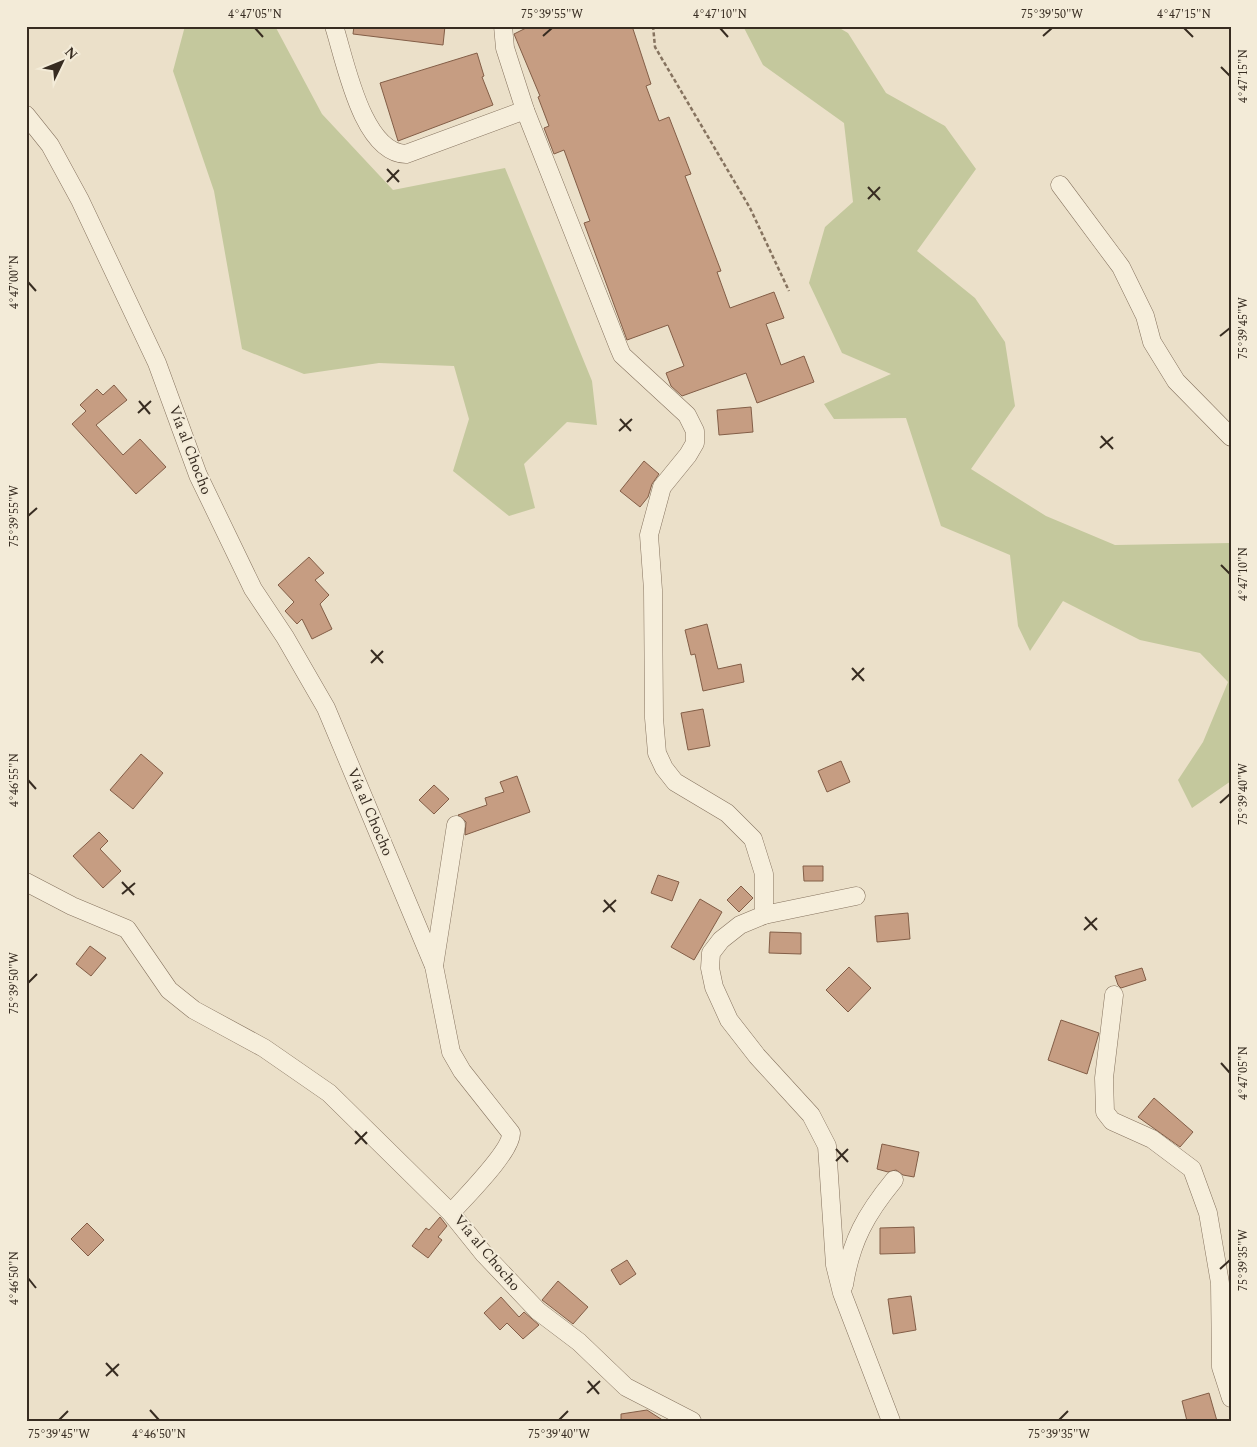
<svg xmlns="http://www.w3.org/2000/svg" width="1257" height="1447" font-family="Spectral,serif">
  <rect width="100%" height="100%" fill="#ebe0c9"/>
  <!-- green -->
  <g fill="#c4c89d">
    <path d="M 185,26 L 275,26 L 322,114 L 393,190 L 505,168 L 592,381 L 597,425 L 567,422 L 524,464 L 535,508 L 509,516 L 453,471 L 469,419 L 454,366 L 379,363 L 304,374 L 242,349 L 214,191 L 173,71 Z"/>
    <path d="M 743,26 L 836,26 L 848,33 L 886,93 L 945,126 L 976,169 L 917,251 L 975,298 L 1005,342 L 1015,406 L 971,469 L 1046,516 L 1115,545 L 1231,543 L 1231,781 L 1192,808 L 1178,780 L 1203,742 L 1228,682 L 1200,653 L 1140,640 L 1063,601 L 1030,651 L 1018,626 L 1010,555 L 941,526 L 906,418 L 834,419 L 824,404 L 891,374 L 842,353 L 809,283 L 825,227 L 853,202 L 844,123 L 763,65 Z"/>
  </g>
  <!-- building -->
  <g fill="#c69d82" stroke="#835e47">
    <path d="M 354,26 L 445,26 L 443,45 L 353,34 Z"/>
    <path d="M 530,26 L 632,26 L 651,84 L 646,86 L 659,121 L 669,117 L 691,174 L 685,176 L 721,271 L 717,272 L 730,308 L 774,292 L 784,318 L 766,324 L 781,365 L 804,356 L 814,382 L 757,403 L 746,373 L 682,396 L 671,386 L 666,373 L 684,366 L 668,325 L 627,340 L 584,223 L 590,221 L 564,150 L 554,154 L 544,128 L 549,126 L 538,97 L 540,96 L 514,34 Z"/>
    <path d="M 477,53 L 484,76 L 482,77 L 493,105 L 398,141 L 380,83 Z"/>
    <path d="M 114,385 L 127,400 L 96,425 L 123,455 L 140,439 L 166,467 L 136,494 L 72,424 L 86,411 L 80,405 L 97,389 L 103,395 Z"/>
    <path d="M 751,407 L 753,432 L 719,435 L 717,410 Z"/>
    <path d="M 644,461 L 659,474 L 652,484 L 648,497 L 640,507 L 620,491 Z"/>
    <path d="M 309,557 L 324,573 L 315,580 L 329,595 L 320,604 L 332,629 L 312,639 L 302,619 L 297,624 L 285,611 L 294,602 L 278,585 Z"/>
    <path d="M 707,624 L 718,669 L 741,664 L 744,682 L 703,691 L 695,654 L 691,655 L 685,630 Z"/>
    <path d="M 703,709 L 710,746 L 688,750 L 681,713 Z"/>
    <path d="M 141,754 L 163,773 L 133,809 L 110,790 Z"/>
    <path d="M 841,761 L 850,782 L 827,792 L 818,771 Z"/>
    <path d="M 517,776 L 530,812 L 465,835 L 466,822 L 458,815 L 487,805 L 485,798 L 504,792 L 500,782 Z"/>
    <path d="M 434,785 L 449,799 L 434,814 L 419,800 Z"/>
    <path d="M 99,832 L 108,841 L 100,849 L 121,871 L 103,888 L 73,856 Z"/>
    <path d="M 803,866 L 823,866 L 823,881 L 804,881 Z"/>
    <path d="M 658,875 L 679,882 L 672,901 L 651,893 Z"/>
    <path d="M 741,886 L 753,898 L 739,912 L 727,900 Z"/>
    <path d="M 700,899 L 722,912 L 694,960 L 671,947 Z"/>
    <path d="M 908,913 L 910,939 L 877,942 L 875,916 Z"/>
    <path d="M 770,932 L 801,933 L 801,954 L 769,953 Z"/>
    <path d="M 90,946 L 106,958 L 91,976 L 76,964 Z"/>
    <path d="M 849,967 L 871,988 L 848,1012 L 826,990 Z"/>
    <path d="M 1142,968 L 1146,980 L 1121,988 L 1118,985 L 1115,976 Z"/>
    <path d="M 1061,1020 L 1099,1033 L 1087,1074 L 1048,1060 Z"/>
    <path d="M 1154,1098 L 1193,1132 L 1180,1147 L 1138,1117 Z"/>
    <path d="M 882,1144 L 919,1152 L 914,1177 L 903,1175 L 896,1170 L 888,1172 L 877,1169 Z"/>
    <path d="M 440,1217 L 447,1226 L 438,1237 L 442,1240 L 428,1258 L 412,1246 L 426,1228 L 429,1230 Z"/>
    <path d="M 87,1223 L 104,1240 L 88,1256 L 71,1239 Z"/>
    <path d="M 914,1227 L 915,1253 L 880,1254 L 880,1228 Z"/>
    <path d="M 627,1260 L 636,1274 L 620,1285 L 611,1270 Z"/>
    <path d="M 558,1281 L 588,1307 L 573,1324 L 542,1300 Z"/>
    <path d="M 911,1296 L 916,1330 L 893,1334 L 888,1299 Z"/>
    <path d="M 501,1297 L 519,1317 L 524,1312 L 539,1325 L 523,1339 L 507,1323 L 500,1330 L 484,1313 Z"/>
    <path d="M 1209,1393 L 1217,1421 L 1187,1421 L 1182,1401 Z"/>
    <path d="M 647,1410 L 664,1421 L 621,1421 L 621,1414 Z"/>
  </g>
  <g fill="none" stroke-linecap="round" stroke-linejoin="round">
    <defs>
      <g id="minor">
        <path d="M 334,26 C 345,60 362,153 406,154 L 525,110"/>
        <path d="M 503,26 L 505,48 L 525,110 L 619,348 L 622,355 L 687,415 L 695,431 L 695,443 L 688,455 L 662,487 L 649,535 L 653,590 L 654,718 L 657,753 L 664,768 L 675,782 L 727,813 L 753,839 L 764,874 L 764,915 L 740,925 L 721,940 L 711,953 L 710,968 L 714,987 L 729,1020 L 757,1056 L 811,1115 L 827,1146 L 835,1265 L 842,1293 L 891,1421"/>
        <path d="M 26,115 L 50,145 L 80,200 L 157,363 L 198,475 L 253,589 L 285,637 L 326,708 L 434,966 L 451,1052 L 462,1071 L 511,1133 C 512,1151 464,1198 451,1213"/>
        <path d="M 1060,185 L 1121,267 L 1145,316 L 1152,342 L 1176,381 L 1231,437"/>
        <path d="M 26,882 L 72,906 L 127,929 L 169,990 L 194,1010 L 264,1048 L 329,1093 L 451,1213 L 484,1254 L 538,1311 L 579,1342 L 626,1387 L 692,1421"/>
        <path d="M 764,915 L 856,896"/>
        <path d="M 434,966 L 456,825"/>
        <path d="M 1114,995 L 1104,1078 L 1105,1112 L 1112,1121 L 1152,1139 L 1192,1169 L 1208,1213 L 1220,1283 L 1221,1367 L 1231,1398"/>
        <path d="M 844,1285 C 851,1241 866,1214 894,1180"/>
      </g>
    </defs>
    <!-- minor casing -->
    <use href="#minor" stroke="#86735f" stroke-width="19"/>
    <!-- path -->
    <path stroke="#86735f" stroke-width="2.5" stroke-dasharray="4 2.5" stroke-linecap="butt" d="M 653,26 L 655,47 L 750,208 L 789,291"/>
    <!-- minor -->
    <use href="#minor" stroke="#f6eedb" stroke-width="18"/>
  </g>
  <!-- ticks -->
  <path fill="none" stroke="#372c21" stroke-width="2" d="M 255,28 L 263,37M 720,28 L 728,37M 1184,28 L 1193,37M 543,36 L 552,28M 1043,36 L 1052,28M 1221,67 L 1230,76M 387,169 L 399,182M 387,182 L 399,170M 868,187 L 880,200M 868,199 L 880,187M 28,282 L 36,291M 1220,336 L 1230,328M 139,401 L 150,414M 138,413 L 151,401M 620,419 L 631,431M 619,431 L 632,419M 1101,436 L 1113,449M 1100,448 L 1113,437M 28,516 L 37,508M 1221,565 L 1230,574M 371,650 L 383,663M 371,663 L 383,651M 852,668 L 864,681M 852,680 L 864,668M 28,780 L 36,789M 1220,803 L 1230,794M 122,882 L 134,895M 122,894 L 135,883M 604,900 L 615,912M 603,912 L 616,900M 1085,917 L 1097,930M 1084,930 L 1097,918M 28,983 L 37,974M 1221,1063 L 1230,1073M 355,1131 L 367,1144M 355,1144 L 367,1132M 836,1149 L 848,1162M 836,1161 L 848,1149M 1220,1269 L 1230,1260M 28,1278 L 36,1288M 106,1363 L 118,1376M 106,1376 L 119,1364M 588,1381 L 599,1394M 587,1393 L 600,1381M 150,1410 L 159,1420M 59,1420 L 68,1411M 559,1420 L 568,1411M 1059,1420 L 1068,1411"/>
  <g text-anchor="middle" dominant-baseline="central" stroke-width="4" stroke-linejoin="round" paint-order="stroke">
    <!-- street labels -->
    <g font-size="15" fill="#372c21" stroke="#f3ebd8">
      <text transform="translate(190 450) rotate(69)">Vía al Chocho</text>
      <text transform="translate(370 812) rotate(67)">Vía al Chocho</text>
      <text transform="translate(487 1253) rotate(50)">Vía al Chocho</text>
    </g>
  </g>
  <!-- border -->
  <rect width="1257" height="1447" fill="none" stroke="#f3ebd8" stroke-width="55"/>
  <!-- north arrow -->
  <g transform="translate(62 62) rotate(47)" stroke="#f3ebd8" stroke-width="4" paint-order="stroke">
  <path d="M0-4L9 19L0 12L-9 19Z" fill="#372c21"/>
  <text y="-8" font-size="14" font-weight="bold" text-anchor="middle" fill="#372c21">N</text>
  </g>
  <rect x="28" y="28" width="1202" height="1392" fill="none" stroke="#372c21" stroke-width="2"/>
  <g font-size="12" text-anchor="middle" fill="#372c21">
    <text x="255" y="18">4°47'05"N</text>
    <text x="552" y="18">75°39'55"W</text>
    <text x="720" y="18">4°47'10"N</text>
    <text x="1052" y="18">75°39'50"W</text>
    <text x="1184" y="18">4°47'15"N</text>
    <text transform="translate(1243 76) rotate(-90)" y="4">4°47'15"N</text>
    <text transform="translate(14 282) rotate(-90)" y="4">4°47'00"N</text>
    <text transform="translate(1243 328) rotate(-90)" y="4">75°39'45"W</text>
    <text transform="translate(14 516) rotate(-90)" y="4">75°39'55"W</text>
    <text transform="translate(1243 574) rotate(-90)" y="4">4°47'10"N</text>
    <text transform="translate(14 780) rotate(-90)" y="4">4°46'55"N</text>
    <text transform="translate(1243 794) rotate(-90)" y="4">75°39'40"W</text>
    <text transform="translate(14 983) rotate(-90)" y="4">75°39'50"W</text>
    <text transform="translate(1243 1073) rotate(-90)" y="4">4°47'05"N</text>
    <text transform="translate(1243 1260) rotate(-90)" y="4">75°39'35"W</text>
    <text transform="translate(14 1278) rotate(-90)" y="4">4°46'50"N</text>
    <text x="59" y="1438">75°39'45"W</text>
    <text x="159" y="1438">4°46'50"N</text>
    <text x="559" y="1438">75°39'40"W</text>
    <text x="1059" y="1438">75°39'35"W</text>
  </g>
</svg>
